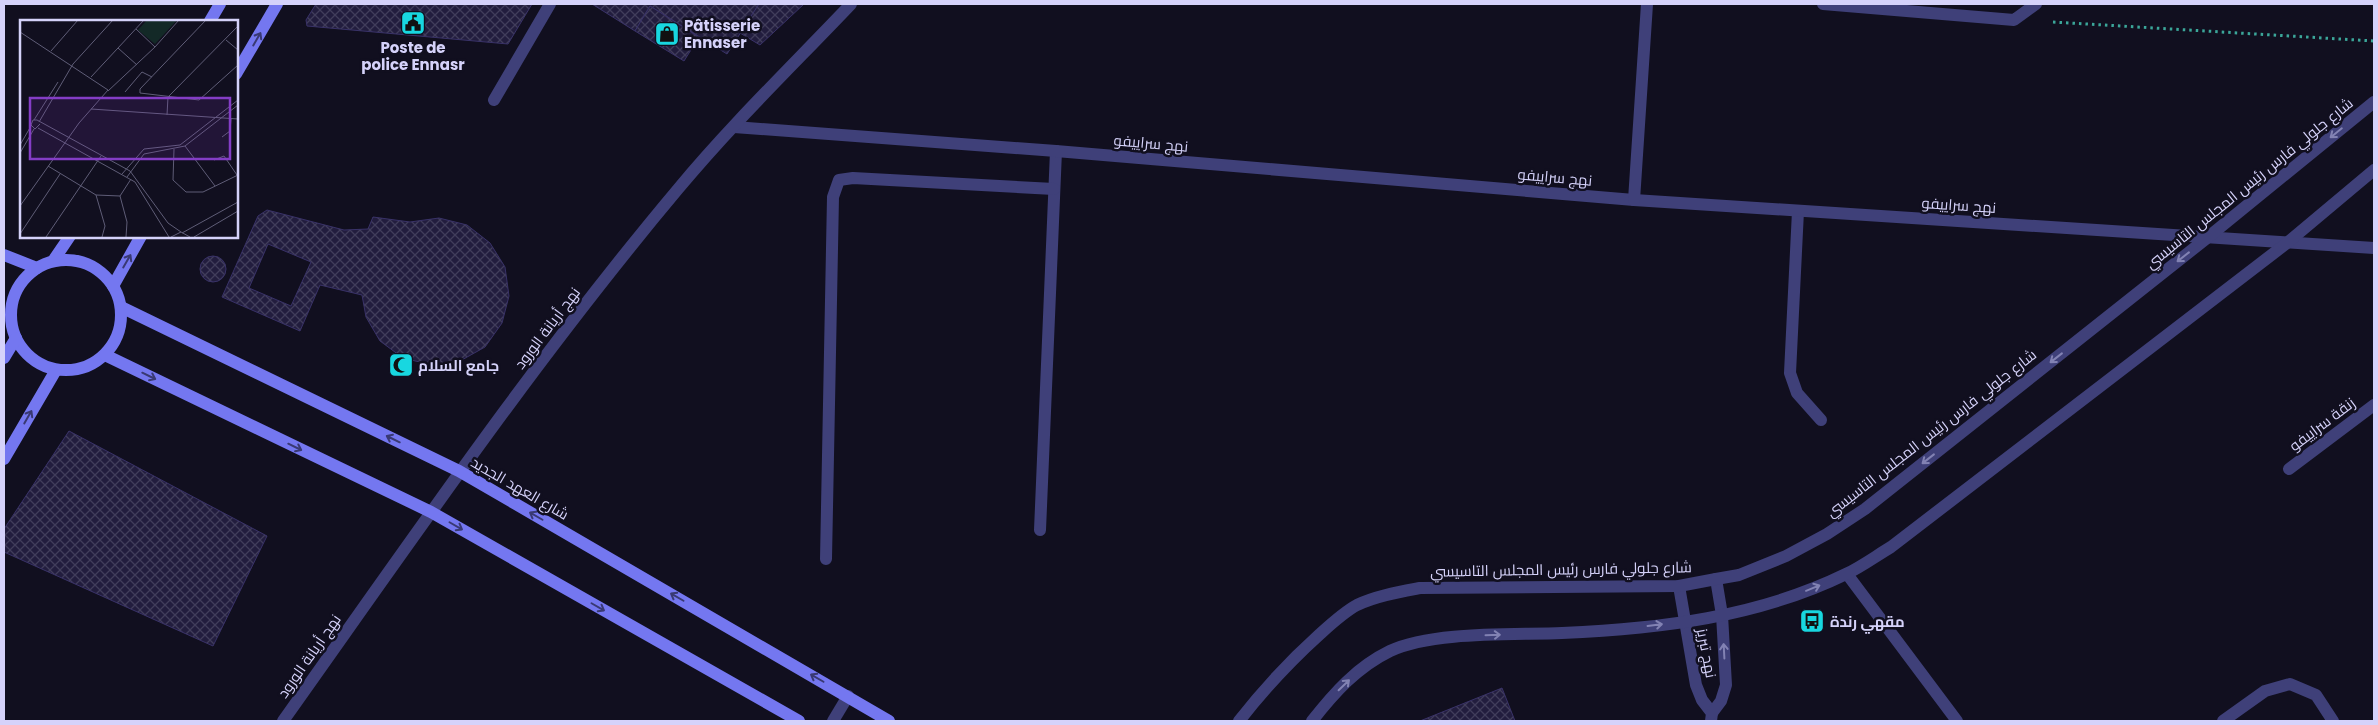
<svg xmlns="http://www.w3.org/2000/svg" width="2378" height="725" font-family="Poppins,Cairo,sans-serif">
  <defs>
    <pattern id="building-cross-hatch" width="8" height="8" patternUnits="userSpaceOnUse" patternTransform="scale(1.25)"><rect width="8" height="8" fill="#221d3e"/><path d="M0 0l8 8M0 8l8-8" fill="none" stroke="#413d5b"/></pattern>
  </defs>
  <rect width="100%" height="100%" fill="#110f1f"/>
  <!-- building -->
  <g fill="url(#building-cross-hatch)" stroke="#393268" fill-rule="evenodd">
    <path d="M 316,4 L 532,4 L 508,44 L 307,26 L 306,20 Z"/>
    <path d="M 592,4 L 759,4 L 727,54 L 650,6 L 635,31 Z"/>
    <path d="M 759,4 L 804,4 L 760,45 L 740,33 Z"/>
    <path d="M 650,6 L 699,37 L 684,61 L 635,31 Z"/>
    <path d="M 267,210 L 344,230 L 368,229 L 373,217 L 410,222 L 439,218 L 467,225 L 490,243 L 505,267 L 509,296 L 502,323 L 485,347 L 460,361 L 432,365 L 403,358 L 380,341 L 366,317 L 362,295 L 320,285 L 300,331 L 222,297 L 258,216 ZM 268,244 L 311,262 L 291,306 L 249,288 Z"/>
    <circle cx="213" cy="269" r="13"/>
    <path d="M 69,431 L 267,536 L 213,646 L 4,552 L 4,529 Z"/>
    <path d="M 1502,688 L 1515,721 L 1420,721 Z"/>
  </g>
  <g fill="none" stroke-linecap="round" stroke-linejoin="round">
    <!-- path -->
    <path stroke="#3ba699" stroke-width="3" stroke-dasharray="2.5 4" stroke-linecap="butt" d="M 2053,22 L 2374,41"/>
    <!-- lane -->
    <g stroke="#3f4079" stroke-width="12">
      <path d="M 494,100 L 550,4"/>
      <path d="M 1798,211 L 1790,373 L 1797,393 L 1821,420"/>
      <path d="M 1040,530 L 1056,151"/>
      <path d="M 826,559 L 833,197 L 839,180 L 853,178 L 1054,189"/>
    </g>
    <!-- street -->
    <g stroke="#3f4079" stroke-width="12">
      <path d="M 1823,4 L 2014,20 L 2036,4"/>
      <path d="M 734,127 L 1056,151 L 1634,200 L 2374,248"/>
      <path d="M 1634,200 L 1647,4"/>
      <path d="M 2289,469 L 2374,405"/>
      <path d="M 1847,574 L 1957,721"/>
      <path d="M 1679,586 L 1696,685 L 1702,700 L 1712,713 L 1711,721"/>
      <path d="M 1712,713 L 1721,701 L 1726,685 L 1722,615 L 1716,579"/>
      <path d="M 283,721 C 411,541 536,358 678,189 C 732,124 793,65 851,4"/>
      <path d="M 833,721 L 848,696"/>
      <path d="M 1239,721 C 1264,689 1290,661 1320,634 C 1331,624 1344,612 1357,605 C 1376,596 1399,592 1420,588 L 1679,586 L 1716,579 L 1739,575 L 1786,556 L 1827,534 L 1865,509 L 2207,238 L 2374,102"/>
      <path d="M 1312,721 C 1334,693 1357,667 1390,651 C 1432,631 1514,635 1562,633 C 1659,629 1758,617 1846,574 C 1861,567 1876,556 1891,547 L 2287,243 L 2374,170"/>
      <path d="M 2223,721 L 2265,691 L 2290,684 L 2316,695 L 2333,721"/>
    </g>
    <!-- secondary -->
    <g stroke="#7477f0" stroke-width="12">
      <path d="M 210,21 L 220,4"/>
      <path d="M 236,74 L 277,4"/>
      <path d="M 4,255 L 37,268"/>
      <circle cx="66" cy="315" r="55"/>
      <path d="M 53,261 L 70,236"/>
      <path d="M 113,286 L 141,236"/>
      <path d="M 121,307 L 459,471 L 889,721"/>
      <path d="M 105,355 L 431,512 L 799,721"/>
      <path d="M 4,358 L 16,338"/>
      <path d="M 4,459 L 56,370"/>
    </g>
  </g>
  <!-- one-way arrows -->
  <defs><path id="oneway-shaft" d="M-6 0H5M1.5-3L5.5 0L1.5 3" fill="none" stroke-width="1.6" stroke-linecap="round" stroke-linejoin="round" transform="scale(1.25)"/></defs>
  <g stroke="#393973">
    <use href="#oneway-shaft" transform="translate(257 39) rotate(-60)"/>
    <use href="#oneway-shaft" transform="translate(127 261) rotate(-60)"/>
    <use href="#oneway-shaft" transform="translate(149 376) rotate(26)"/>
    <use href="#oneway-shaft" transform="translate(28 417) rotate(-60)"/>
    <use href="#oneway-shaft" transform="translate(393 439) rotate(-154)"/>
    <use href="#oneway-shaft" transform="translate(295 447) rotate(26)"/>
    <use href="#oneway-shaft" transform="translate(536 516) rotate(-150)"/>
    <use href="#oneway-shaft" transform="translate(456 526) rotate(30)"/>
    <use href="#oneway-shaft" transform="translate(677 597) rotate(-150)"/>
    <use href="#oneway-shaft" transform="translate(598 607) rotate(30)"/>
    <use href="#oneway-shaft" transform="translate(817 678) rotate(-150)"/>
  </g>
  <g stroke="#8282b3">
    <use href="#oneway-shaft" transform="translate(2336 133) rotate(141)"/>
    <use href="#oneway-shaft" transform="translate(2183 257) rotate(142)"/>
    <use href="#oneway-shaft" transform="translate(2056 358) rotate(142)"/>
    <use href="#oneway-shaft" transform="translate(1928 459) rotate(142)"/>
    <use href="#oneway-shaft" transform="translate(1813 588) rotate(-22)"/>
    <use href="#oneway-shaft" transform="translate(1655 625) rotate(-7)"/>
    <use href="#oneway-shaft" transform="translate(1493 635) rotate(-2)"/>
    <use href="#oneway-shaft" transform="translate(1724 651) rotate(-93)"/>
    <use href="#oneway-shaft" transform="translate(1344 685) rotate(-44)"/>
  </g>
  <!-- icons -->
  <defs>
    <symbol id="civic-square" viewBox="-11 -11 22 22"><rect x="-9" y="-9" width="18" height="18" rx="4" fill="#18d7e0" stroke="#110f1f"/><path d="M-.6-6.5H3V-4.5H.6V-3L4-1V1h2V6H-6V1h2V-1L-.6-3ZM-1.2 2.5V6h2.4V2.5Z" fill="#111"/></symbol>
    <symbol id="shop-square" viewBox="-11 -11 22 22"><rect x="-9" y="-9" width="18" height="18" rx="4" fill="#18d7e0" stroke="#110f1f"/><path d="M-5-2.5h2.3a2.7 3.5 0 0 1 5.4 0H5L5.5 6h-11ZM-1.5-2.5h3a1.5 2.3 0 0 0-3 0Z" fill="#111"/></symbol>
    <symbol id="mosque-square" viewBox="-11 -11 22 22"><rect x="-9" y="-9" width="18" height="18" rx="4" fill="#18d7e0" stroke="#110f1f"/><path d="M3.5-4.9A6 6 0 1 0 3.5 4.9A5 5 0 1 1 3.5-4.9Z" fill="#111"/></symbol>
    <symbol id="bus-square" viewBox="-11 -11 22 22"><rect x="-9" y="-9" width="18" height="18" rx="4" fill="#18d7e0" stroke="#110f1f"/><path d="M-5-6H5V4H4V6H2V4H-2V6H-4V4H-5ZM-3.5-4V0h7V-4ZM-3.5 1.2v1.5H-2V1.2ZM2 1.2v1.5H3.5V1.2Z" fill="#111"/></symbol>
  </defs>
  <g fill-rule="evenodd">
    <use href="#civic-square" x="399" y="9" width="28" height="28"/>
    <use href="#shop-square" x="653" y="20" width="28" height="28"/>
    <use href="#mosque-square" x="387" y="351" width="28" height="28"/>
    <use href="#bus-square" x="1798" y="607" width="28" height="28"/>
  </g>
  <g text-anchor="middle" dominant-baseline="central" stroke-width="5" stroke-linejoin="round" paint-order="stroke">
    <!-- poi labels -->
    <g font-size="15" font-weight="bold" fill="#d5d2fa" stroke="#110f1f" text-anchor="start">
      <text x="684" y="25">Pâtisserie<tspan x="684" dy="17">Ennaser</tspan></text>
      <text x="413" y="47" text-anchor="middle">Poste de<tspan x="413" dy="17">police Ennasr</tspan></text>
      <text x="418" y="365">جامع السلام</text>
      <text x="1830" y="621">مقهي رندة</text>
    </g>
    <!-- street labels -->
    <g font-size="15" fill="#d5d2fa" stroke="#110f1f">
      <text transform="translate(1151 143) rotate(5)">نهج سراييفو</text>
      <text transform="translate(1555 177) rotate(5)">نهج سراييفو</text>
      <text transform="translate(2249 183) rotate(-39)">شارع جلولي فارس رئيس المجلس التاسيسي</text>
      <text transform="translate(1959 205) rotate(4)">نهج سراييفو</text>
      <text transform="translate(547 328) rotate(-53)">نهج أريانة الورود</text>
      <text transform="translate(2322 424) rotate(-37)">زنقة سراييفو</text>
      <text transform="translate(1931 433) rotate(-38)">شارع جلولي فارس رئيس المجلس التاسيسي</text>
      <text transform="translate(520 488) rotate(30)">شارع العهد الجديد</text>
      <text transform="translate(1561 569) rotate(-1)">شارع جلولي فارس رئيس المجلس التاسيسي</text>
      <text transform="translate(1707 653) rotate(79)">نهج تبريز</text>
      <text transform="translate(309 656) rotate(-55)">نهج أريانة الورود</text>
    </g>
  </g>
  <!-- overview -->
  <g transform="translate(20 20)">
    <rect width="218" height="218" fill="#110f1f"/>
    <path d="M 127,0 L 157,0 L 135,24 L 118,10 Z" fill="#132927"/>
    <path fill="none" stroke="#5f5d77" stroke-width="1" d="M 186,0 L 120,69 L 120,73 L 179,80 L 218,45M 116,9 L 135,27 L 159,0M 0,12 L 88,70 L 59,103 L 0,186M 206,20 L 218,30M 98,28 L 117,45M 31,31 L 58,0M 71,57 L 124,0M 88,71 L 135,27M 105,72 L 122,52 L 132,57M 148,77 L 218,6M 71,89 L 218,99M 147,95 L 148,77M 14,100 L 38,62M 19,102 L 53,44 L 93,0M 20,104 L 15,109 L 11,105 L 13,100 L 17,100 L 110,151 L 148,203 L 161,212M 18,108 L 115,162 L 149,217M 202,117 L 210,111 L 211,99M 0,125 L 11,106M 165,126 L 195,166M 154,129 L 153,160 L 166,172 L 183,172 L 218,155M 0,133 L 14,109M 194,140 L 204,136 L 217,155M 28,146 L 76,175 L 85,206 L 82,217M 102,154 L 124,129 L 160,125 L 218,80M 107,157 L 124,134 L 165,126 L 218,85M 76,175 L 100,176 L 111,159M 100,176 L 107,202 L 106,217M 162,213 L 218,182M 0,214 L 40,154M 26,217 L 81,136M 151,217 L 161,212 L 170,217M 174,217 L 218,191"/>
    <path fill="#843dc5" fill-opacity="0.15" stroke="#843dc5" stroke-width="2.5" d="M 10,78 L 210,78 L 210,139 L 10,139 Z"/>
    <rect width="218" height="218" fill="none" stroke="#d5d2fa" stroke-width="2.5"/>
  </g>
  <!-- border -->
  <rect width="2378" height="725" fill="none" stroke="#d5d2fa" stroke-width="10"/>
</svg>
